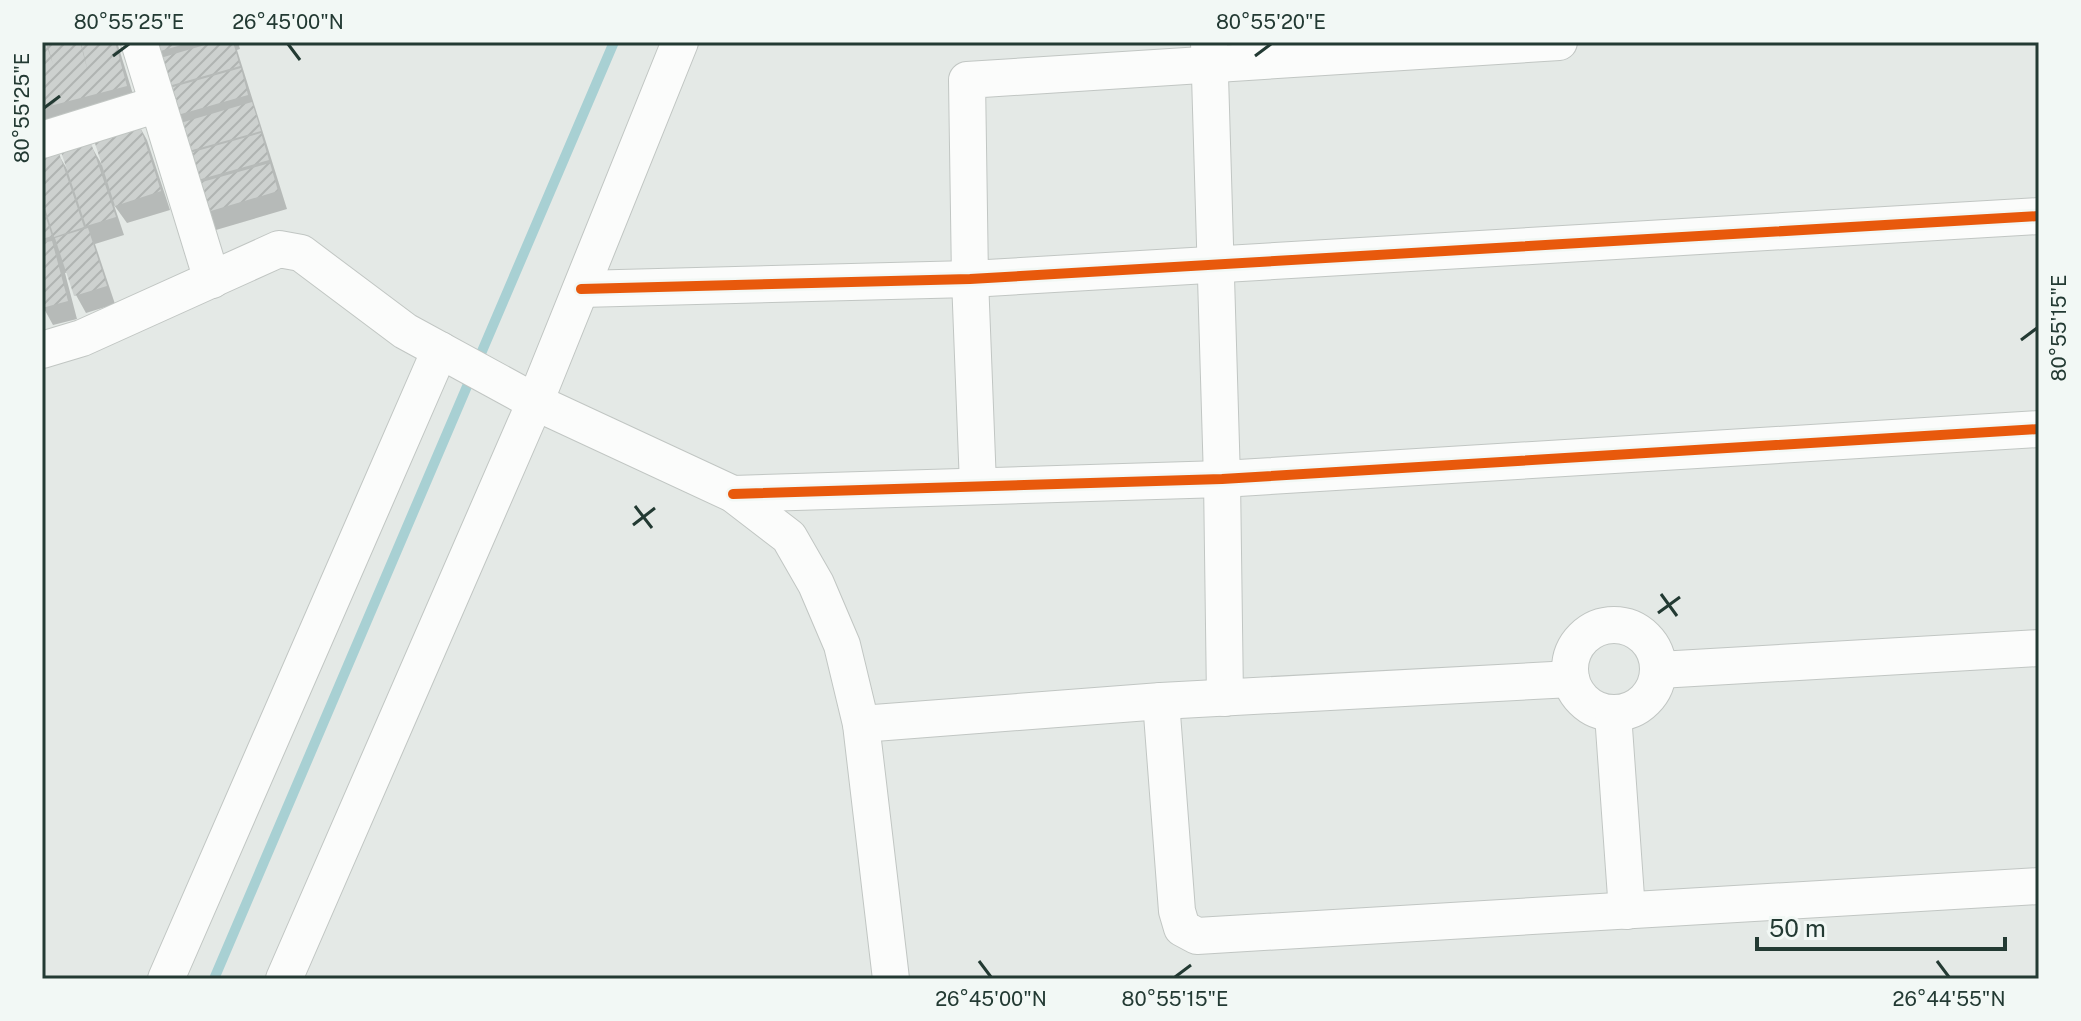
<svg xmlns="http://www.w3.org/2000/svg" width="2081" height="1021" font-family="'Public Sans',sans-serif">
  <defs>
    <pattern id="building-hatch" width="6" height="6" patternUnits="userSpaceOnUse" patternTransform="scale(2)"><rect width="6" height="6" fill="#cdd1cf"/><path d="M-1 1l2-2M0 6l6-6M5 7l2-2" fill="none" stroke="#b0b4b2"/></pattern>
  </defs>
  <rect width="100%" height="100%" fill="#e4e9e6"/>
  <!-- shadow -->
  <g fill="#0003">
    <path d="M 42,42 L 117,42 L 136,104 L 42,125 Z"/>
    <path d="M 156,42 L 238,42 L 240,49 L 237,50 L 287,209 L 216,230 L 205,212 Z"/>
    <path d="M 137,122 L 147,140 L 170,210 L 127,223 L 114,205 L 124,235 L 95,244 L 115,304 L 86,313 L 76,295 L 68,272 L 65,273 L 77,319 L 53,325 L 42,305 L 42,157 L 57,152 L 67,169 L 89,142 L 102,165 Z"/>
  </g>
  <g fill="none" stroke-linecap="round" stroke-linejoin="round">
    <!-- stream -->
    <path stroke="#a8d0d3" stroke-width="10" d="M 214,979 L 614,42"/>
  </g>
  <!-- building -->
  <g fill="url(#building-hatch)">
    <path d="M 50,42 L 80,42 L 88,72 L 81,42 L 115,42 L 127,86 L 42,108 L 42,44 L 46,44 L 53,64 L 47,43 Z"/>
    <path d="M 154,42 L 188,42 L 188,43 L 157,52 Z"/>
    <path d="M 215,42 L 233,42 L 240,66 L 165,87 L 157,59 Z"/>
    <path d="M 241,68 L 248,95 L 174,116 L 166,89 Z"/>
    <path d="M 252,102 L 261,131 L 185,152 L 177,124 Z"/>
    <path d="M 138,120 L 161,191 L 115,206 L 92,134 Z"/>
    <path d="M 261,133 L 269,160 L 194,181 L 186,154 Z"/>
    <path d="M 90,140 L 116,217 L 86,226 L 60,149 Z"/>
    <path d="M 58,150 L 84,227 L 54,237 L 42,199 L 42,155 Z"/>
    <path d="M 270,163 L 278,191 L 204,213 L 195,184 Z"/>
    <path d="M 42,206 L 52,236 L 42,239 Z"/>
    <path d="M 88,228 L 107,286 L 74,296 L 55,238 Z"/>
    <path d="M 52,241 L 68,301 L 42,308 L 42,243 Z"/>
  </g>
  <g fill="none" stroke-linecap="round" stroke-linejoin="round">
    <defs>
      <g id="minor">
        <path d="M 139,42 L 212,280"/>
        <path d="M 1209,42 L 1222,479 L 1225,698"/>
        <path d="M 42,140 L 158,104"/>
        <path d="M 581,289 L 970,279 L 2039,216"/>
        <path d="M 42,350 L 82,338 L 279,249 L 301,253 L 405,331 L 535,402 L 733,494 L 789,537 L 816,584 L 842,645 L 861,724 L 891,979"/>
        <path d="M 978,485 L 970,279 L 967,80 L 1559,42"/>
        <path d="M 733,494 L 1222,479 L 2039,429"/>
        <circle cx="1614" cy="669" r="44"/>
        <path d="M 1659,670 L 2039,648"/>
        <path d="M 1161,701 L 1177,911 L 1182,928 L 1197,936 L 2039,886"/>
        <path d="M 1613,714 L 1627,911"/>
        <path d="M 861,724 L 1161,701 L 1571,679"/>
        <path d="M 166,979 L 440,350"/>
        <path d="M 284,979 L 535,402 L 680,42"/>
      </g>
    </defs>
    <!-- minor casing -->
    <use href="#minor" stroke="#c1c6c3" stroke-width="38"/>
    <!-- minor -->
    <use href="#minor" stroke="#fbfcfb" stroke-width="36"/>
    <defs>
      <g id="cycleway">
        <path d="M 581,289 L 970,279 L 2039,216"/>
        <path d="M 733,494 L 1222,479 L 2039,429"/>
      </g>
    </defs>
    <!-- cycleway casing -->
    <use href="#cycleway" stroke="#f2f8f5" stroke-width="15"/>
    <!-- cycleway -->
    <use href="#cycleway" stroke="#e8590c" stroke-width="10"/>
  </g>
  <!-- ticks -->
  <path fill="none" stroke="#233a33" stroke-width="3" d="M 288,44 L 300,60M 113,56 L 129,44M 1255,56 L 1271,44M 44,108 L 60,96M 2021,340 L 2037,328M 635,506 L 652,528M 633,525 L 655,508M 1661,594 L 1677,616M 1658,613 L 1680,597M 979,961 L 991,977M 1937,961 L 1949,977M 1175,977 L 1191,965"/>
  <!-- border -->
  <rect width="2081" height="1021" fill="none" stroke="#f2f8f5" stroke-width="88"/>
  <!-- scale -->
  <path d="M1757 937v12h248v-12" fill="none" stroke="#233a33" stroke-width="4"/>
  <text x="1769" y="937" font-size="24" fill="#233a33" stroke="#f2f8f5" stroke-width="6" paint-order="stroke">50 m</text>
  <rect x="44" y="44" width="1993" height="933" fill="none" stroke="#233a33" stroke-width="3"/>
  <g font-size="20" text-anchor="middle" fill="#233a33">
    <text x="129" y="29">80°55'25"E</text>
    <text x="288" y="29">26°45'00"N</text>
    <text x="1271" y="29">80°55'20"E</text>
    <text transform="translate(22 108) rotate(-90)" y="7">80°55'25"E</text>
    <text transform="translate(2059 328) rotate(-90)" y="7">80°55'15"E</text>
    <text x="991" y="1006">26°45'00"N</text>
    <text x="1175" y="1006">80°55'15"E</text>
    <text x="1949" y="1006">26°44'55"N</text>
  </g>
</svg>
